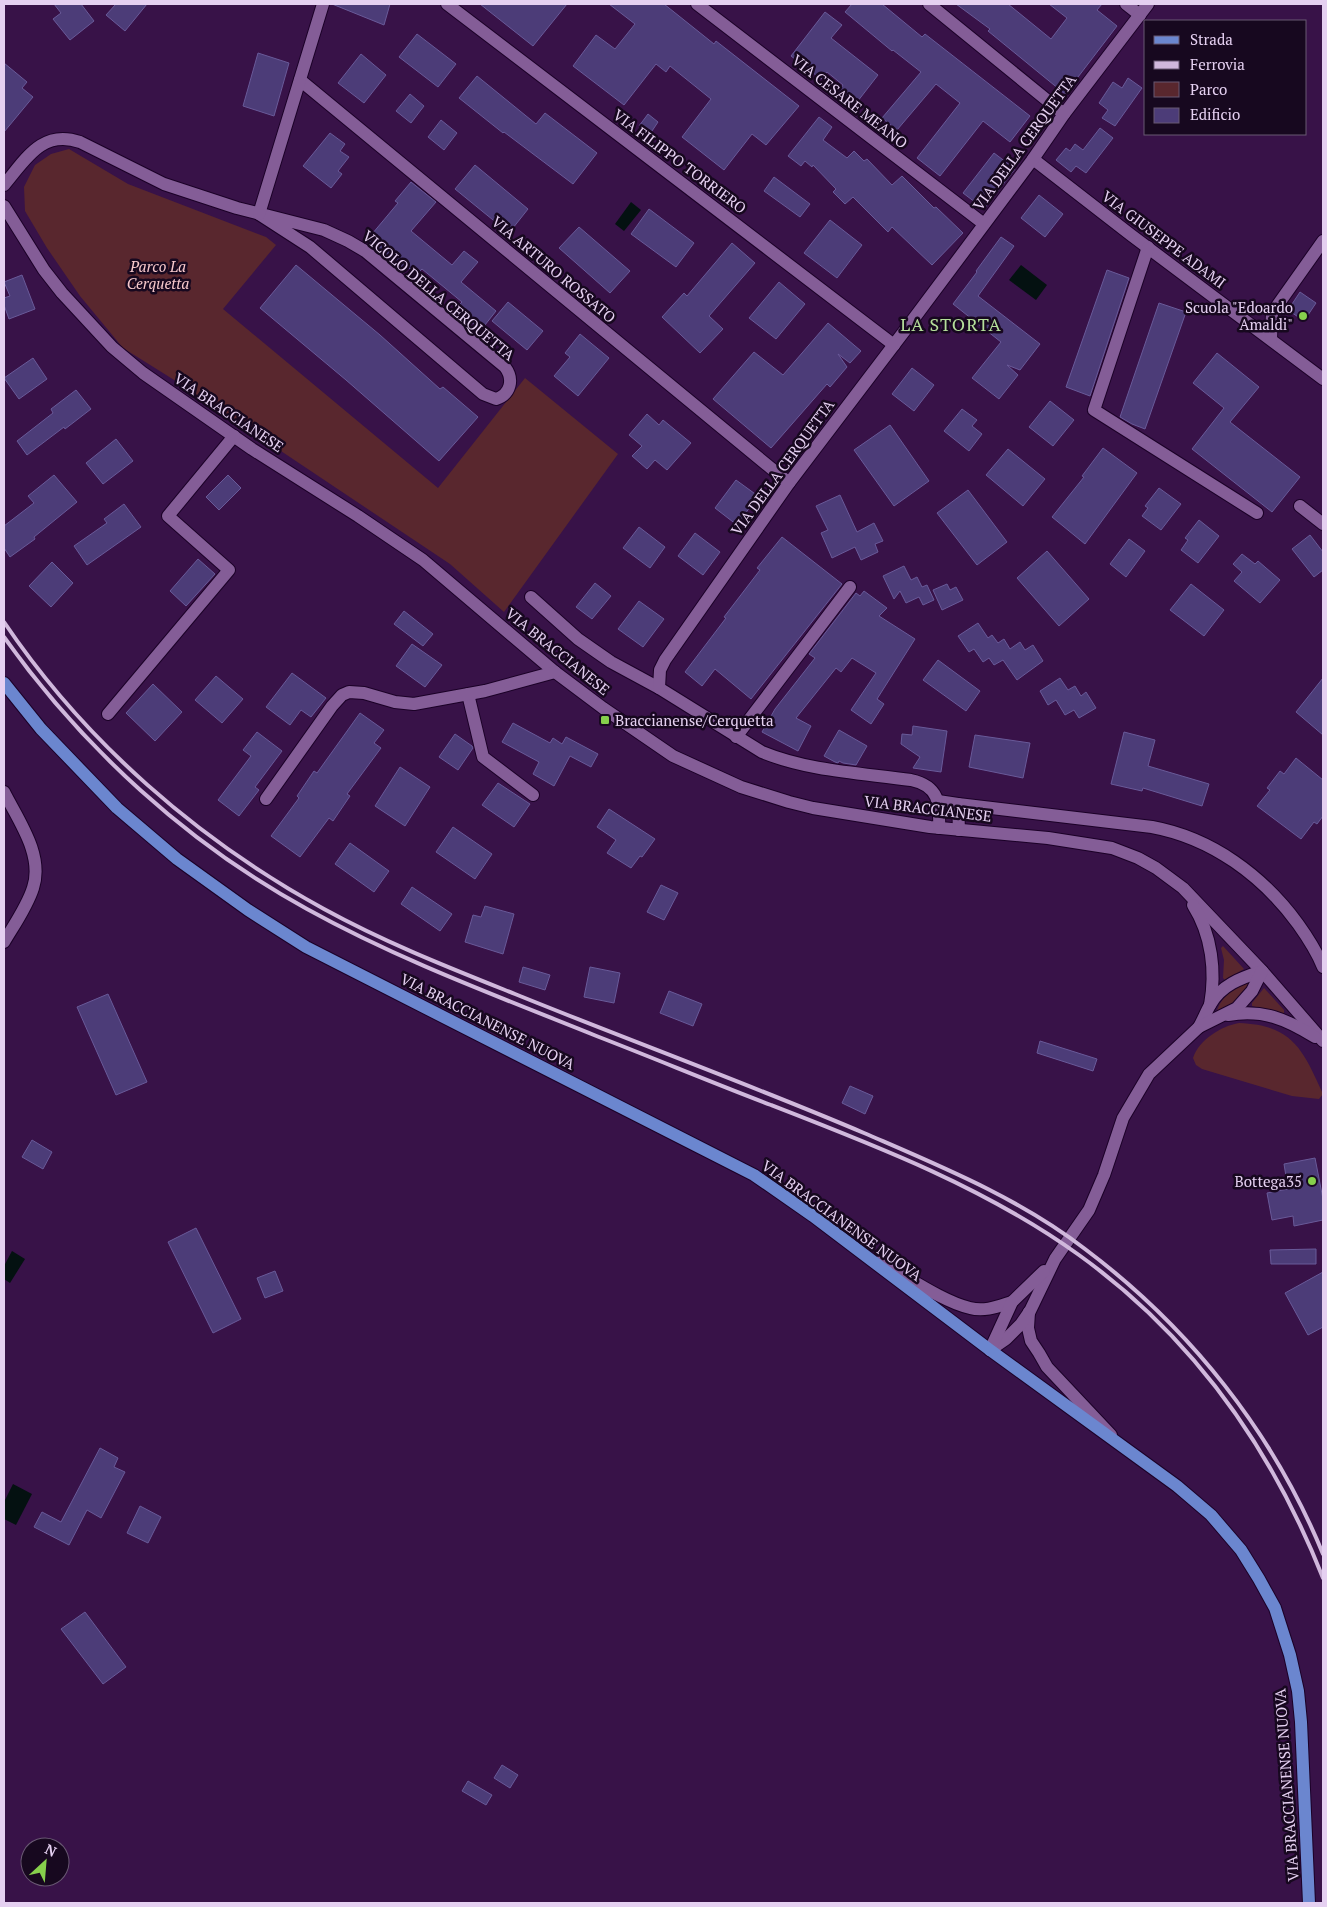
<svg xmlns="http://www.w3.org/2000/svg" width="1327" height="1907" font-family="'PT Serif',serif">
  <rect width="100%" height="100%" fill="#381248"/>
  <!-- green -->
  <g fill="#59272e">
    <path d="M 69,149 L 128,184 L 266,237 L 276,245 L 223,309 L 438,488 L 525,378 L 618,454 L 504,612 L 450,564 L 179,383 L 123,348 L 80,296 L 47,248 L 25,211 L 24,187 L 35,165 L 51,154 Z"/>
    <path d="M 1223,946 L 1244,969 L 1225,980 L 1223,978 L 1224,960 L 1221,948 Z"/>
    <path d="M 1248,981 L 1251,983 L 1240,999 L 1218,1012 L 1217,1011 C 1220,998 1236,986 1248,981 Z"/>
    <path d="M 1264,988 L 1284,1010 L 1284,1013 L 1282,1014 L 1252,1006 L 1252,1003 Z"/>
    <path d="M 1239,1023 C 1293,1025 1303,1050 1323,1094 L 1319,1099 L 1292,1096 L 1202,1069 L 1196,1065 L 1193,1058 C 1199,1040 1221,1026 1239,1023 Z"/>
  </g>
  <!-- water -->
  <g fill="#041111">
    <path d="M 631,202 L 641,210 L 624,231 L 615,224 Z"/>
    <path d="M 1021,265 L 1047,285 L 1036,300 L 1009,280 Z"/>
    <path d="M 12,1251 L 25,1259 L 10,1283 L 4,1279 L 4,1266 Z"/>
    <path d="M 13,1484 L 32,1494 L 16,1525 L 4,1519 L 4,1502 Z"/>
  </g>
  <!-- building -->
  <g fill="#4c3c78" stroke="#695a99">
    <path d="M 54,4 L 81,4 L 94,21 L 70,40 L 53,19 L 61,13 Z"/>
    <path d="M 116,4 L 147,4 L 125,31 L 106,15 Z"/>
    <path d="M 332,4 L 390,4 L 384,25 Z"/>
    <path d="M 480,4 L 567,4 L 533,46 Z"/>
    <path d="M 609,4 L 664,4 L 714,44 L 716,41 L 799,106 L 766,145 L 752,134 L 724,170 L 682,137 L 711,99 L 670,66 L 666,72 L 656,64 L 624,105 L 573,66 L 596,35 L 615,49 L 635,24 Z"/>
    <path d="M 852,4 L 882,4 L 922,37 L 925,34 L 1030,116 L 1010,142 L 983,121 L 940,176 L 917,158 L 960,103 L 936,84 L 897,130 L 882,118 L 921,72 L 893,50 L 892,51 L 845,12 Z"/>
    <path d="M 956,4 L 1008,4 L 1051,39 L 1067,18 L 1049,4 L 1102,4 L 1097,10 L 1117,26 L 1065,94 L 988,31 L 990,29 Z"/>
    <path d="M 825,12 L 842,25 L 831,38 L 878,75 L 854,106 L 838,93 L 843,85 L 827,72 L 821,79 L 791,56 Z"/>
    <path d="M 417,34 L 456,64 L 438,87 L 399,57 Z"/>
    <path d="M 258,53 L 289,63 L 274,116 L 243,106 Z"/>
    <path d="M 361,54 L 386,75 L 364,103 L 338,83 Z"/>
    <path d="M 4,63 L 27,82 L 22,88 L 33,97 L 4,132 Z"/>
    <path d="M 477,76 L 536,124 L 545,113 L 597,153 L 573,184 L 504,132 L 503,133 L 459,98 Z"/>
    <path d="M 1128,78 L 1142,88 L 1115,126 L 1102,118 L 1108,110 L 1099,103 L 1113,82 L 1122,88 Z"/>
    <path d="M 410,94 L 424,106 L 411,123 L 396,111 Z"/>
    <path d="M 648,114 L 658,122 L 650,134 L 639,126 Z"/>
    <path d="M 819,117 L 832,127 L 823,140 L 847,158 L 854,151 L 864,161 L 867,159 L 892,185 L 902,176 L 934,208 L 936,207 L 963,233 L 932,265 L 892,227 L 888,232 L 853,197 L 845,204 L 833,192 L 836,189 L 813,165 L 812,167 L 805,161 L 801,166 L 788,156 Z"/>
    <path d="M 441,120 L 457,133 L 444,150 L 428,137 Z"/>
    <path d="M 1100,128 L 1113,138 L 1086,173 L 1076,166 L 1071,172 L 1056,160 L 1066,148 L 1070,151 L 1075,144 L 1083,150 Z"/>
    <path d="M 330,133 L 345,144 L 340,151 L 349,157 L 338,171 L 342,174 L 331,188 L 303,166 Z"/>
    <path d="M 994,153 L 1015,169 L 984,209 L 963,193 Z"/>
    <path d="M 475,165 L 528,209 L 509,233 L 455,189 Z"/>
    <path d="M 774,177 L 810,204 L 800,217 L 764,191 Z"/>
    <path d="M 411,182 L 436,202 L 411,231 L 452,265 L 464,251 L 478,262 L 461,282 L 496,311 L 481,330 L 455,309 L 462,302 L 422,269 L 417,274 L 406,266 L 403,270 L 367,240 L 398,203 L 395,201 Z"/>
    <path d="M 1039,195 L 1063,214 L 1045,237 L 1021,218 Z"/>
    <path d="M 649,209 L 694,243 L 676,267 L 631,234 Z"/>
    <path d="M 830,220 L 862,245 L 837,278 L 804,253 Z"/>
    <path d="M 579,227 L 630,271 L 610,293 L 559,248 Z"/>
    <path d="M 1001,237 L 1014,246 L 978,296 L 1040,344 L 1020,370 L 1007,365 L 1018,375 L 999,399 L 972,378 L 1001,342 L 953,304 L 977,272 L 976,271 Z"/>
    <path d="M 732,243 L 755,263 L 709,316 L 723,329 L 700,353 L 662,317 L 684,293 L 687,296 Z"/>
    <path d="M 296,265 L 380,335 L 440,389 L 443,387 L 478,417 L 439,461 L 346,380 L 260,308 Z"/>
    <path d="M 1107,270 L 1129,278 L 1090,396 L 1066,387 Z"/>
    <path d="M 22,275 L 35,309 L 9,319 L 4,305 L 4,298 L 10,296 L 4,282 Z"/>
    <path d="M 779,282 L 805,304 L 776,339 L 749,318 Z"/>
    <path d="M 1300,292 L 1316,303 L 1304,321 L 1288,310 Z"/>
    <path d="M 508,302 L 543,331 L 527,350 L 492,321 Z"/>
    <path d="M 1159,303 L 1186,312 L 1145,429 L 1132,424 L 1120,417 Z"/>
    <path d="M 828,323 L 861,351 L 850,363 L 838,354 L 847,367 L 830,387 L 827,384 L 771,448 L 713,399 L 754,352 L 783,375 Z"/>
    <path d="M 580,334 L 609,358 L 578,396 L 554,376 L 570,357 L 565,353 Z"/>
    <path d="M 1217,353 L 1259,387 L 1230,422 L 1300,477 L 1272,512 L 1192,449 L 1224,408 L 1193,383 Z"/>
    <path d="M 33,358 L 47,379 L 19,399 L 4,378 Z"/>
    <path d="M 912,368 L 934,385 L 914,411 L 892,394 Z"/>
    <path d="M 76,390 L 91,409 L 65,429 L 64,427 L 27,455 L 17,441 L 53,413 L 51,409 Z"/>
    <path d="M 1050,401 L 1074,420 L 1053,446 L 1029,427 Z"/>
    <path d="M 962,409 L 977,420 L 972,426 L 982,434 L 969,451 L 944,431 Z"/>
    <path d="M 647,414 L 659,425 L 663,420 L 691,443 L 667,470 L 655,460 L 647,469 L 632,456 L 642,446 L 629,435 Z"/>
    <path d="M 890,425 L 929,481 L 894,506 L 854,450 Z"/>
    <path d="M 116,439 L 133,461 L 103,484 L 86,463 Z"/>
    <path d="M 1103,448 L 1137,473 L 1085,544 L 1052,517 L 1084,477 L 1082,476 Z"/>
    <path d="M 1008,449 L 1045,479 L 1023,506 L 986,475 Z"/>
    <path d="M 54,475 L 77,502 L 34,537 L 35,539 L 10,557 L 4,548 L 4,526 L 34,503 L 28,496 Z"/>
    <path d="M 228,475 L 241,488 L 219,510 L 206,497 Z"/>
    <path d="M 736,480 L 758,496 L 737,525 L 715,508 Z"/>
    <path d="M 1159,488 L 1181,504 L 1161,530 L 1142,516 L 1148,508 L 1145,506 Z"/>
    <path d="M 968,490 L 1007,542 L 977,565 L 937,513 Z"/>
    <path d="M 840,495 L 857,532 L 874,523 L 883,541 L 875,544 L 878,552 L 861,560 L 855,547 L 832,558 L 821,533 L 828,530 L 816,506 Z"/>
    <path d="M 124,504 L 141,527 L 87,565 L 74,546 L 107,523 L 104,519 Z"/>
    <path d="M 1199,520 L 1219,536 L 1198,563 L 1181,550 L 1188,540 L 1185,538 Z"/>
    <path d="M 639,527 L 665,547 L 650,568 L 623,548 Z"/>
    <path d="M 695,533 L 720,552 L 703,575 L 678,556 Z"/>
    <path d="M 1310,535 L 1323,552 L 1323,570 L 1314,577 L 1292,549 Z"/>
    <path d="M 782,537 L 842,584 L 751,699 L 715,669 L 702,686 L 685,672 L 726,618 L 724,617 L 760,570 L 757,568 Z"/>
    <path d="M 1129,539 L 1145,551 L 1126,577 L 1110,564 Z"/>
    <path d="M 1047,551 L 1089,599 L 1059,626 L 1017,578 Z"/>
    <path d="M 1242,554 L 1255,564 L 1258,561 L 1280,580 L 1260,603 L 1234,581 L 1242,572 L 1233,564 Z"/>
    <path d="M 198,559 L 215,574 L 186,606 L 170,591 Z"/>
    <path d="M 52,562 L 73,583 L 51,607 L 29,586 Z"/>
    <path d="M 904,566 L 911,580 L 917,577 L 922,587 L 927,585 L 934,600 L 923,605 L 919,597 L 906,603 L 900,591 L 894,599 L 883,576 Z"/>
    <path d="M 595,583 L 611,596 L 592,619 L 576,607 Z"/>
    <path d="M 947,584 L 950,590 L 956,587 L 963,600 L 942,610 L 933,590 Z"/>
    <path d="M 1191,584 L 1224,610 L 1204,636 L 1170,610 Z"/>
    <path d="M 864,591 L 887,608 L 879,616 L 915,639 L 877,699 L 884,704 L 871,724 L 851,710 L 876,673 L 852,658 L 841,672 L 836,668 L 796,718 L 811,726 L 798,751 L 762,732 L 775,709 L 815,658 L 809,654 L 856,593 L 860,596 Z"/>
    <path d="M 639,601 L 664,619 L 643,647 L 618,629 Z"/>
    <path d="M 404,611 L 433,634 L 423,646 L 394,624 Z"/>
    <path d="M 978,623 L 988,638 L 992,635 L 998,643 L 1004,639 L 1010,649 L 1020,642 L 1025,650 L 1033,645 L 1043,661 L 1017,680 L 1003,660 L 994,665 L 989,658 L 983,662 L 974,649 L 969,652 L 958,636 Z"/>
    <path d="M 412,644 L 442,665 L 425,687 L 396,666 Z"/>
    <path d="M 938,660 L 980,691 L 966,711 L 923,680 Z"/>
    <path d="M 292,673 L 326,698 L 311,717 L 301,710 L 290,725 L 266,707 Z"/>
    <path d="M 216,676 L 243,699 L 222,723 L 195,700 Z"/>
    <path d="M 1060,678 L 1068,690 L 1075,686 L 1081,696 L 1086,692 L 1096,708 L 1079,718 L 1074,710 L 1065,715 L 1056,700 L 1048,705 L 1040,691 Z"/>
    <path d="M 1323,678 L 1323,735 L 1296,712 Z"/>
    <path d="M 153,684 L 182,712 L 155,741 L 126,713 Z"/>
    <path d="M 360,713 L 384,730 L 374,743 L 381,748 L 347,794 L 350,796 L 333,821 L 329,818 L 300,857 L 271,836 L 299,798 L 297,796 L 314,771 L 317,773 Z"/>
    <path d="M 513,723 L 550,743 L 553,738 L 562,744 L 566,737 L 598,754 L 591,767 L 570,756 L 554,786 L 533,774 L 539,762 L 502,742 Z"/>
    <path d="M 913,726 L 947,731 L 941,772 L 913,768 L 920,757 L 901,744 L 902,734 L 912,735 Z"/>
    <path d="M 839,730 L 867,746 L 856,765 L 843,763 L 839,761 L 838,763 L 835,762 L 824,756 Z"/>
    <path d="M 257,732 L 282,751 L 255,787 L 259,790 L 239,816 L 218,800 L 251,756 L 243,750 Z"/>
    <path d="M 1124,732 L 1155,740 L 1148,766 L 1209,784 L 1202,806 L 1143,788 L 1142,791 L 1111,784 Z"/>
    <path d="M 455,734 L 472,746 L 473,748 L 458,770 L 439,757 Z"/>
    <path d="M 975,735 L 1030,743 L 1023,778 L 969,767 Z"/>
    <path d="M 1296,758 L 1323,780 L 1323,816 L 1317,824 L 1314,822 L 1301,839 L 1257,806 L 1270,790 L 1267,788 L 1280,771 L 1284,774 Z"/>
    <path d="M 400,767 L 430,787 L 405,826 L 375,806 Z"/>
    <path d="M 498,783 L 530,804 L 514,827 L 482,805 Z"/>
    <path d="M 609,809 L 655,839 L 642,857 L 640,856 L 631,868 L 607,853 L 616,840 L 597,827 Z"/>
    <path d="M 453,827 L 492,854 L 475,879 L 436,852 Z"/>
    <path d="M 350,843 L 389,871 L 374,892 L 335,864 Z"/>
    <path d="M 661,885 L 678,893 L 664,920 L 647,912 Z"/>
    <path d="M 412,887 L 452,914 L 440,931 L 401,904 Z"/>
    <path d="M 485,906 L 514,914 L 503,954 L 465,942 L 473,915 L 481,917 Z"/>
    <path d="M 523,967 L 550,975 L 545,990 L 519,982 Z"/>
    <path d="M 590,967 L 620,973 L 614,1003 L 584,997 Z"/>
    <path d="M 669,991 L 702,1004 L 693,1026 L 660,1013 Z"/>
    <path d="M 108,994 L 147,1082 L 116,1095 L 77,1007 Z"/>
    <path d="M 1040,1041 L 1097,1059 L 1093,1071 L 1037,1053 Z"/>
    <path d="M 850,1086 L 873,1096 L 865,1114 L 842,1103 Z"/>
    <path d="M 32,1140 L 52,1152 L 43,1169 L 22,1157 Z"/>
    <path d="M 1315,1158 L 1323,1199 L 1323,1220 L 1294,1226 L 1293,1216 L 1272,1220 L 1267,1193 L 1288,1189 L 1284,1164 Z"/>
    <path d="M 196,1228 L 241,1319 L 213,1333 L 168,1242 Z"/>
    <path d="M 1316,1249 L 1316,1264 L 1271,1264 L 1270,1250 Z"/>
    <path d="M 275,1271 L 283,1291 L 265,1298 L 257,1278 Z"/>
    <path d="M 1323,1272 L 1323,1327 L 1308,1335 L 1285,1293 Z"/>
    <path d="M 100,1448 L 118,1458 L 114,1467 L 125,1472 L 101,1518 L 87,1510 L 69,1545 L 34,1527 L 42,1512 L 61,1522 Z"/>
    <path d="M 140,1506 L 161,1517 L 148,1543 L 127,1533 Z"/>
    <path d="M 85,1612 L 126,1667 L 103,1684 L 61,1629 Z"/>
    <path d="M 502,1765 L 518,1775 L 510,1788 L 494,1778 Z"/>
    <path d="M 468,1781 L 492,1795 L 486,1805 L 462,1791 Z"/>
  </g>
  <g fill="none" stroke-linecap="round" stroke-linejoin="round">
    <defs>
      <g id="minor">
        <path d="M 447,4 L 894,345"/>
        <path d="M 697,4 L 984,224"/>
        <path d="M 929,4 L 1064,114"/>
        <path d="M 1126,4 L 1140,15"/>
        <path d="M 300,80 L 789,483"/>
        <path d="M 1033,159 L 1131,235 L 1323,379"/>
        <path d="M 4,185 C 26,159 42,129 80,142 L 164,184 L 237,208 L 324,230 L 348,241 L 365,251 L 505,367 C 514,379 511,394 496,399 L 483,394 L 310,247 L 259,214"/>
        <path d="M 4,206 L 44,270 L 62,293 L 112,347 L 143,373 L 252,449 L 358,516 L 423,560 L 555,672 L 603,708 L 673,756 L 741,787 L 789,802 L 813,808 L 930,827 L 1048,838 L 1112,848 L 1138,858 L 1156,868 L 1183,888 L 1262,971 L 1323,1041"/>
        <path d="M 259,214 L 323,4"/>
        <path d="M 1148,247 L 1094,410 L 1257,513"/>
        <path d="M 1271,339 L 1272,313 L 1323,241"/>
        <path d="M 1300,506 L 1323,524"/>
        <path d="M 531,597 L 578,639 L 611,662 L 659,688"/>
        <path d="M 468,694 L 483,757 L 533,795"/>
        <path d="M 108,714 L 229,570 L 168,516 L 234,436"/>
        <path d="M 736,737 L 850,587"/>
        <path d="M 4,792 C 18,820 44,855 33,888 C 27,907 14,925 4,942"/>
        <path d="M 266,799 L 332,706 L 342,695 L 349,692 L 364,693 L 395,702 L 414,704 L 485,691 L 555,672"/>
        <path d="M 938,801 L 958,804 L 959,830"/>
        <path d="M 958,804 L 1152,827 C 1212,838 1263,876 1298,924 C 1308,938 1317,952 1323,967"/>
        <path d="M 939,828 C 940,803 939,786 911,780 C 861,773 808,771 762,752 L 659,688 L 660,670 L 665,660 L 789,483 L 909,325 L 1033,159 L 1064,114 L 1148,4"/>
        <path d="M 1193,905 C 1212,935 1216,972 1210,1005"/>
        <path d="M 1228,1015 C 1263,1009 1286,1019 1315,1037"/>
        <path d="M 1199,1027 C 1203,1020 1206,1012 1210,1005 C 1221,985 1241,978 1262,971"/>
        <path d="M 880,1262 C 905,1275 943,1302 970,1308 C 985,1312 999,1306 1012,1302"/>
        <path d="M 1029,1312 L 1028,1328 L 1031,1341 L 1039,1353 L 1047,1367 L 1111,1435"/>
        <path d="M 990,1350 L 1006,1339 L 1021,1324 L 1030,1311 L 1055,1259 L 1089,1210 L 1104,1175 L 1123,1118 L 1149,1074 L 1199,1027 L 1237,1008 L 1252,991 L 1262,971"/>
        <path d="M 990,1350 L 1012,1302 L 1044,1271"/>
      </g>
      <path id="major" d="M 4,683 L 41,729 L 117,808 L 177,859 L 248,910 L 306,947 L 754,1175 L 813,1216 L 990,1350 L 1177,1486 L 1211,1515 L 1241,1550 L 1259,1579 L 1275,1608 L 1290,1655 L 1298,1691 L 1301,1722 L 1309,1903"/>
    </defs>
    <!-- minor casing -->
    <use href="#minor" stroke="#1b0127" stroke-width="14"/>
    <!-- major casing -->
    <use href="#major" stroke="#1b0127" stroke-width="14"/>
    <!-- minor -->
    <use href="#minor" stroke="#845d97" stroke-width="12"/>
    <!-- major -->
    <use href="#major" stroke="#6b86cf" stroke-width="12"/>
    <!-- rail -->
    <g stroke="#d0b8dc" stroke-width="4">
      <path d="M 4,622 C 85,742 198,840 324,909 C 386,943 450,968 515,994 C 631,1041 749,1084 864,1133 C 940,1166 1019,1198 1085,1249 C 1190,1328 1273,1432 1323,1554"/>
      <path d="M 4,637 C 83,748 188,844 307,909 C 401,961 500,997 599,1037 C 656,1059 713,1083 771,1105 C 877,1146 986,1188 1079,1255 C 1193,1337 1272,1449 1323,1578"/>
    </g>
  </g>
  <!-- markers -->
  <g fill="#86cf4c" stroke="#17081f" stroke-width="2">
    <circle cx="1303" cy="316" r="5"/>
    <rect x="600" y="715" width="10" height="10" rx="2.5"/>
    <circle cx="1312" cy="1181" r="5"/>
  </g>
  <g text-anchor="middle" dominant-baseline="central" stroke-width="5" stroke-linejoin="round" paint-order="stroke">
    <!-- street labels -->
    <g font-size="15" fill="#e5d0f1" stroke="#17081f">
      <text transform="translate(850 101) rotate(38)">VIA CESARE MEANO</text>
      <text transform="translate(1024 142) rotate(-54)">VIA DELLA CERQUETTA</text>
      <text transform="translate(680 161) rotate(37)">VIA FILIPPO TORRIERO</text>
      <text transform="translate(1164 239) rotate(37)">VIA GIUSEPPE ADAMI</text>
      <text transform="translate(554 269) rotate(40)">VIA ARTURO ROSSATO</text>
      <text transform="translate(439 295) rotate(40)">VICOLO DELLA CERQUETTA</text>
      <text transform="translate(229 412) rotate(34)">VIA BRACCIANESE</text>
      <text transform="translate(782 467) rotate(-54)">VIA DELLA CERQUETTA</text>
      <text transform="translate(558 651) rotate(39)">VIA BRACCIANESE</text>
      <text transform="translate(928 808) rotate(7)">VIA BRACCIANESE</text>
      <text transform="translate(488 1021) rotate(27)">VIA BRACCIANENSE NUOVA</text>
      <text transform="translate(842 1220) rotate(36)">VIA BRACCIANENSE NUOVA</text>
      <text transform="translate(1286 1785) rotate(-94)">VIA BRACCIANENSE NUOVA</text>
    </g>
    <!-- park labels -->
    <g font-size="15" font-style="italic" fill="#f8c9cc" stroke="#17081f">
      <text x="158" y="266">Parco La<tspan x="158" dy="17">Cerquetta</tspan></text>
    </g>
    <!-- poi labels -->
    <g font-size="15" fill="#e5d0f1" stroke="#17081f" text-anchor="end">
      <text x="1293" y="307">Scuola "Edoardo<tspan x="1293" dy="17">Amaldi"</tspan></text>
      <text x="615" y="720" text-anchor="start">Braccianense/Cerquetta</text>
      <text x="1302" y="1181">Bottega35</text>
    </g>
    <!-- quarter labels -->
    <g font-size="18" letter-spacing="1" fill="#b5df9b" stroke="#17081f">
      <text x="951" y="324">LA STORTA</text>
    </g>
  </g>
  <!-- border -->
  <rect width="1327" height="1907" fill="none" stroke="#e5d0f1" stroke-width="10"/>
  <!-- legend -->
  <rect x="1144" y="20" width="162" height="115" fill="#17081f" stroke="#695873"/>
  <rect x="1154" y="36" width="25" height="8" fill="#6b86cf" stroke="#695873"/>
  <text x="1190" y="45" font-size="15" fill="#e5d0f1">Strada</text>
  <rect x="1154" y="61" width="25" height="8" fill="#d0b8dc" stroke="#695873"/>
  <text x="1190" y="70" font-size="15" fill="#e5d0f1">Ferrovia</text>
  <rect x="1154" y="82" width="25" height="15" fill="#59272e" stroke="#695873"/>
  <text x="1190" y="95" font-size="15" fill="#e5d0f1">Parco</text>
  <rect x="1154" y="108" width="25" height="15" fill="#4c3c78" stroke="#695873"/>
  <text x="1190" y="120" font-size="15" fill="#e5d0f1">Edificio</text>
  <!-- north arrow -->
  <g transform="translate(45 1862) rotate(26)"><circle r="24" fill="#17081f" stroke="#695873"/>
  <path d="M0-4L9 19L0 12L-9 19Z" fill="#86cf4c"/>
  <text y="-8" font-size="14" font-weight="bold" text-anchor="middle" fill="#e5d0f1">N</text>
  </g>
</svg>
